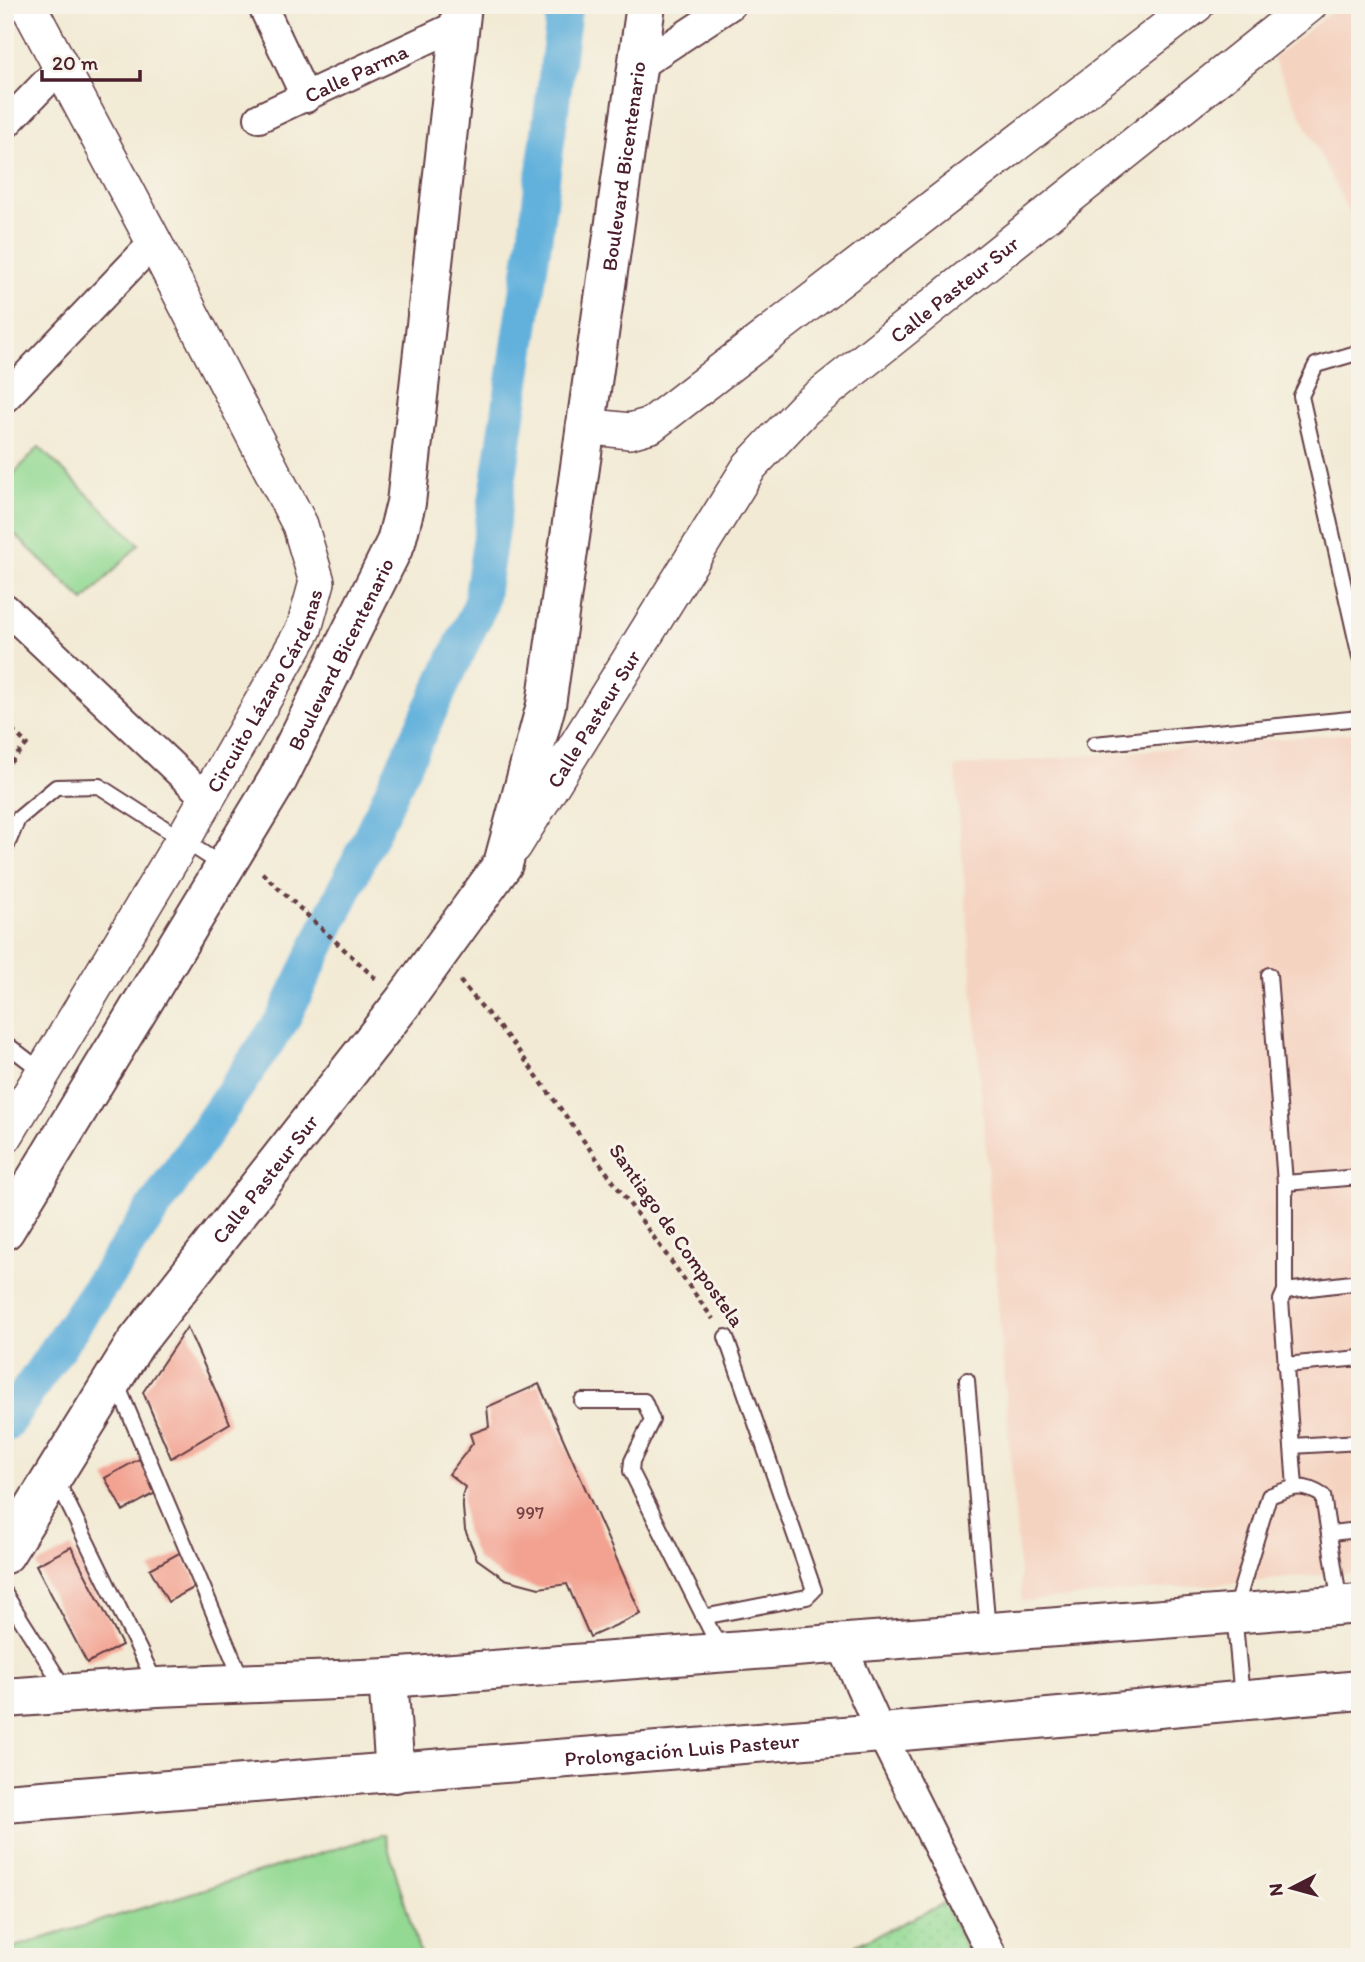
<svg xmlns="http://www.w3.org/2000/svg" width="1365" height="1962" font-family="Itim,sans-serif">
  <defs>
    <pattern id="park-dots" width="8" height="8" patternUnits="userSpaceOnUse" patternTransform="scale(1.75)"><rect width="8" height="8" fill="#93d993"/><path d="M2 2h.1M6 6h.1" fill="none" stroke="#80ba7f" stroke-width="1.8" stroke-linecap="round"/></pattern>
  </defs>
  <rect width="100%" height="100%" fill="#f7f3e8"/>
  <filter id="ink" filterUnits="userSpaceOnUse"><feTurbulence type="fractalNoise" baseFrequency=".0143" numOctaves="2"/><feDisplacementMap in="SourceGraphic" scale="14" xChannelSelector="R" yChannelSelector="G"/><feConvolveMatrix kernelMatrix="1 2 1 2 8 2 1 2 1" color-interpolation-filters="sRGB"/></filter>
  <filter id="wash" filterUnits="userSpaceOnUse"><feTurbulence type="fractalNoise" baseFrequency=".00686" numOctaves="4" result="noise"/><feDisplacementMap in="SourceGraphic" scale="28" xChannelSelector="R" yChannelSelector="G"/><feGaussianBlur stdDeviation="1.57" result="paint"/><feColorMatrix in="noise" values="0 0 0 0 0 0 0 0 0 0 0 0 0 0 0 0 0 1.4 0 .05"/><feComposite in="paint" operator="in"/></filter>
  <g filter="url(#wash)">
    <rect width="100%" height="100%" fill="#f2ead4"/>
    <!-- built -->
    <g fill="#f5d3c1">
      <path d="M 1340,5 L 1360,5 L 1360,236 L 1273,58 Z"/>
      <path d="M 1360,732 L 1360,1572 L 1022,1601 L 955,767 Z"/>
    </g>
    <!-- grass -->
    <g fill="#93d993" stroke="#6e7c5f" stroke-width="2">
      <path d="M 39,447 L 139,544 L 84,601 L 5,525 L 5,483 Z"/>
      <path d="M 384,1834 L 421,1957 L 5,1957 L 5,1950 Z"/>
    </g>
    <!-- park -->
    <path fill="url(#park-dots)" stroke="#6e7c5f" stroke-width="2" d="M 945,1903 L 970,1957 L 831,1957 Z"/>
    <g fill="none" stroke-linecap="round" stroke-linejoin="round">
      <!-- canal -->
      <path stroke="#62b1dc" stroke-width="35" d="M 5,1425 L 283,1019 L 480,606 L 535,237 L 565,5"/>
    </g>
    <g id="blocks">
      <!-- building -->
      <g fill="#f3a190">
        <path d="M 187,1327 L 230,1423 L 171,1458 L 143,1392 Z"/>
        <path d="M 539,1384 L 641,1614 L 590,1637 L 567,1584 L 539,1588 L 505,1579 L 477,1559 L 465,1530 L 462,1496 L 465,1487 L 449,1474 L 473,1443 L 470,1434 L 489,1427 L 487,1407 Z"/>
        <path d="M 139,1459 L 157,1492 L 123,1511 L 105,1478 Z"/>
        <path d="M 71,1547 L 122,1645 L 87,1663 L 36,1565 Z"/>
        <path d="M 181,1552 L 199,1585 L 168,1602 L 150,1569 Z"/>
      </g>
    </g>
  </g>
  <g filter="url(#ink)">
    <use href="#blocks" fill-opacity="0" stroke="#633d44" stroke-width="2"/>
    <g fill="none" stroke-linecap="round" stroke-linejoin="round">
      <defs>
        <g id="service">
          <path d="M 1360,352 L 1316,365 L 1301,396 L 1360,657"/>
          <path d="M 1094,744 L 1360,718"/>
          <path d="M 5,850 L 18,819 L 56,787 L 99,786 L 225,867"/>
          <path d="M 1269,975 L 1285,1183 L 1285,1291 L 1281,1300 L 1295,1487"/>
          <path d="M 5,1043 L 43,1072"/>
          <path d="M 1285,1183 L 1360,1177"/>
          <path d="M 1285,1291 L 1360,1282"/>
          <path d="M 1285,1365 L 1360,1358"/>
          <path d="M 967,1380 L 988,1631"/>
          <path d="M 116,1382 L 242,1680"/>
          <path d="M 582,1401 L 644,1401 L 652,1420 L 632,1461 L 631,1471 L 720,1649"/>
          <path d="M 1292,1446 L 1360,1442"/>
          <path d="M 57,1481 L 157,1686"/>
          <path d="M 1330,1533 L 1360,1530"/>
          <path d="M 5,1594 L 66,1691"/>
          <path d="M 703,1617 L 807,1597 L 814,1590 L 726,1337"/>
          <path d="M 1242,1698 L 1234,1613 L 1269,1496 C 1292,1488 1301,1482 1323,1496 L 1340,1605"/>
        </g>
        <g id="minor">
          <path d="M 262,5 L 306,98"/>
          <path d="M 637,67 L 731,5"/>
          <path id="s1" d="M 259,118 L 460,24"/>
          <path d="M 5,125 L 59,69"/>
          <path d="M 5,398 L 154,242"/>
          <path d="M 5,608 L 206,798"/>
          <path d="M 841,1644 L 881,1733 L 993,1957"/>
        </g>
        <g id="tertiary">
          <path d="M 584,426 L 630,431 L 651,425 L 1196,5"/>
          <path id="s2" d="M 514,846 L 750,466 L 805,408 L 1309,5"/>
          <path id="s3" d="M 5,1136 L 184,838 L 304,629 L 317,582 L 300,525 L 154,242 L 28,5"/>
        </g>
        <g id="secondary">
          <path id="s4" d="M 5,1230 L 278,779 L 396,542 L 406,503 L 462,5"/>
          <path id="s5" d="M 5,1554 L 135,1344 L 404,1001 L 503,864 L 546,705 L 646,5"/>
          <path d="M 388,1678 L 395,1773"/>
          <path d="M 5,1698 L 157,1687 L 388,1678 L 1360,1604"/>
          <path id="s6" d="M 5,1803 L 881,1733 L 1360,1690"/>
        </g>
      </defs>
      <!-- service casing -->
      <use href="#service" stroke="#633d44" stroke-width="18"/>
      <!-- minor casing -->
      <use href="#minor" stroke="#633d44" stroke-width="32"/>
      <!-- tertiary casing -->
      <use href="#tertiary" stroke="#633d44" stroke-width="38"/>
      <!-- secondary casing -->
      <use href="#secondary" stroke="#633d44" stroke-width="42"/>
      <!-- path -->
      <g stroke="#633d44" stroke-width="4.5" stroke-dasharray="5 5" stroke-linecap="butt">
        <path d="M 5,723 L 27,744 L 5,768"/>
        <path d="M 262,873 L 376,979"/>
        <path d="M 460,981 L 515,1046 L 713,1319"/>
      </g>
      <!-- service -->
      <use href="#service" stroke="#fff" stroke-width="14"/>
      <!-- minor -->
      <use href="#minor" stroke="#fff" stroke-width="28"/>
      <!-- tertiary -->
      <use href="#tertiary" stroke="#fff" stroke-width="35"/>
      <!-- secondary -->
      <use href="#secondary" stroke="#fff" stroke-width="38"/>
    </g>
  </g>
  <g text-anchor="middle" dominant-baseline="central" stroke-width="6" stroke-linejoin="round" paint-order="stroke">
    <!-- number labels -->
    <g font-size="18" fill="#744044">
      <text x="530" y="1513">997</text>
    </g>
    <!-- street labels -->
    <g font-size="21" fill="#4a1f2b" stroke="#f7f3e8">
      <text stroke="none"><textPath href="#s1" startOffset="107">Calle Parma</textPath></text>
      <text stroke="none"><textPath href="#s5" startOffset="1561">Boulevard Bicentenario</textPath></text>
      <text stroke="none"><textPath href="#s2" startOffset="718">Calle Pasteur Sur</textPath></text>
      <text stroke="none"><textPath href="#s4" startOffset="667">Boulevard Bicentenario</textPath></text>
      <text stroke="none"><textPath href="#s3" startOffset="516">Circuito Lázaro Cárdenas</textPath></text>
      <text stroke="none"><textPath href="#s2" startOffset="150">Calle Pasteur Sur</textPath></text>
      <text stroke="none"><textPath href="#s5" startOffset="457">Calle Pasteur Sur</textPath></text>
      <text transform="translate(677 1235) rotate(55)">Santiago de Compostela</text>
      <text stroke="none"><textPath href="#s6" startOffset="679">Prolongación Luis Pasteur</textPath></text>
    </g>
  </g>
  <!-- margin -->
  <rect width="1365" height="1962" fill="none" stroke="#f7f3e8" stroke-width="28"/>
  <!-- north arrow -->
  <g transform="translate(1292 1888) rotate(264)" stroke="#f7f3e8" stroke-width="5" paint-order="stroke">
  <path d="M0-5L12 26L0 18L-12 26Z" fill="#4a1f2b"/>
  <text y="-10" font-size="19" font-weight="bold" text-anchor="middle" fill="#4a1f2b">N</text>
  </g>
  <!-- scale -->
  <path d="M42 70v10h98v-10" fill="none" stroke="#4a1f2b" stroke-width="3.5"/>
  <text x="52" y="70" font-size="21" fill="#4a1f2b" stroke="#f7f3e8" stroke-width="5" paint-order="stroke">20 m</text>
</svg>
